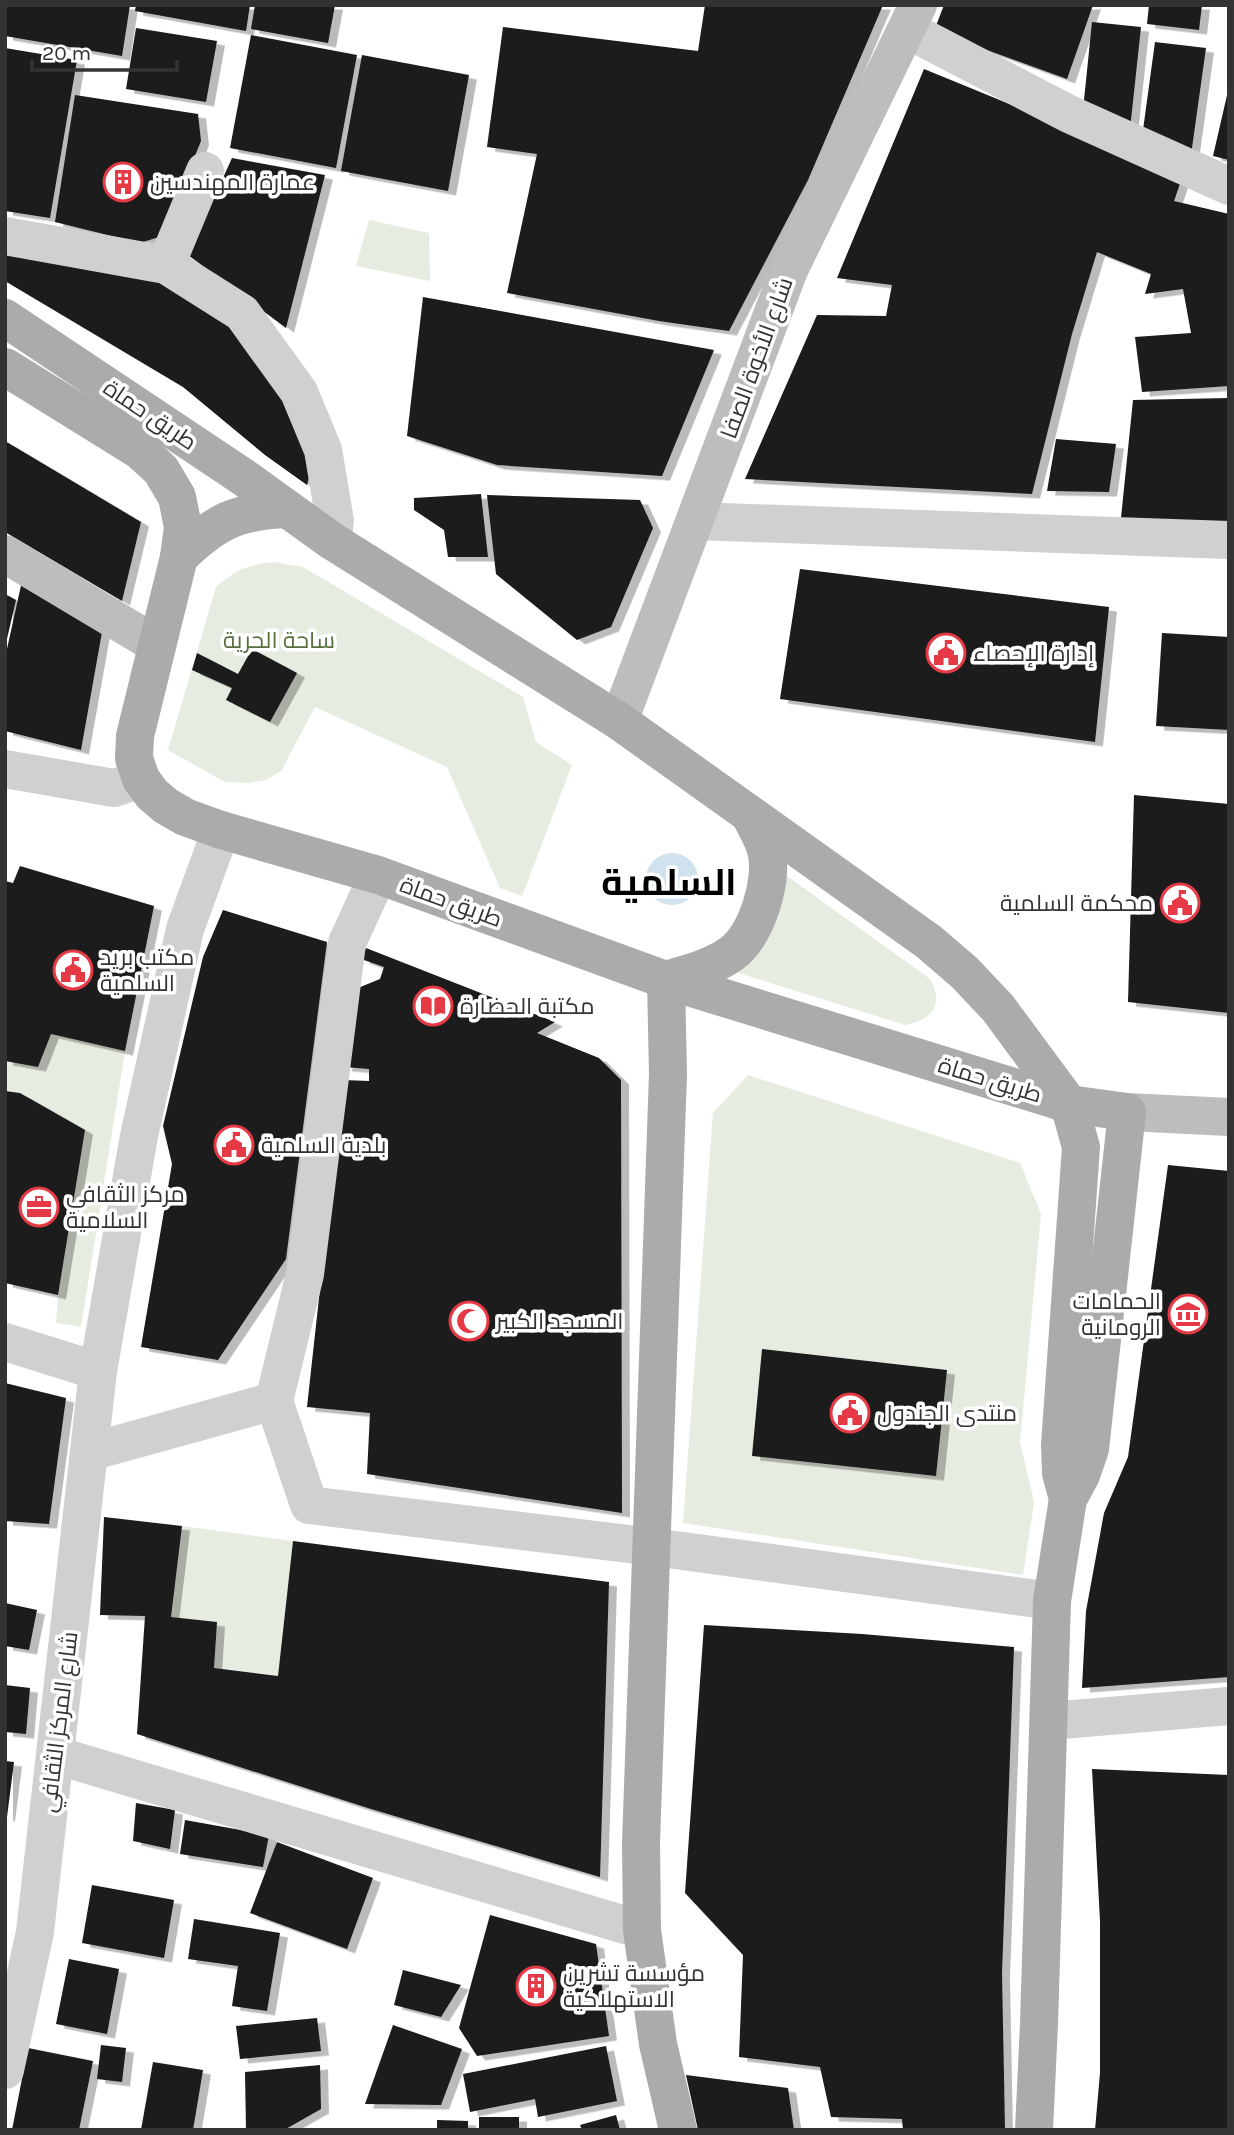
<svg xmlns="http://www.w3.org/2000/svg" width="1234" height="2135" font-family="Karla,Cairo,sans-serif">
  <defs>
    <filter id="shadow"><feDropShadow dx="8" dy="4.5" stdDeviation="0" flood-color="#0004"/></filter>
  </defs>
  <rect width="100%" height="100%" fill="#fff"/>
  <!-- green -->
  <g fill="#e6ecdf">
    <path d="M 369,220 L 429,233 L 430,281 L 356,266 Z"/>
    <path d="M 274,562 L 303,567 L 523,697 L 536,742 L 572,765 L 522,896 L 500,888 L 447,767 L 315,707 L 281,771 L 266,780 L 249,783 L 225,782 L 168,750 L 216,587 C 234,571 250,564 274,562 Z"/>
    <path d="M 783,873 L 930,979 C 945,1006 931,1020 905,1025 L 726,969 Z"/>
    <path d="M 51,1034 L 125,1051 L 81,1327 L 56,1323 L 58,1295 L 85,1131 L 20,1093 L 5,1091 L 5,1061 L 38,1067 Z"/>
    <path d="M 748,1075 L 1020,1163 L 1041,1214 L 1020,1442 L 1034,1502 L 1023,1575 L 683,1523 L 713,1113 Z"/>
    <path d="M 182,1526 L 293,1541 L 278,1676 L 214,1668 L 217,1622 L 171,1617 Z"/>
  </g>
  <!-- water -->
  <circle fill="#cfe2ee" cx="672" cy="879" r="26"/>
  <!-- building -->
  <g fill="#1a1a1a" filter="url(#shadow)">
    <path d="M 5,5 L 130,5 L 122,56 L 5,36 Z"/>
    <path d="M 136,5 L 250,5 L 246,31 L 135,11 Z"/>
    <path d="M 255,5 L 335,5 L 328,43 L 251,29 Z"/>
    <path d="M 705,5 L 883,5 L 808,180 L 729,331 L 659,321 L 507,293 L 537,154 L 487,147 L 503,27 L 698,51 Z"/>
    <path d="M 944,5 L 1093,5 L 1067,79 L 934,31 Z"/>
    <path d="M 1149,5 L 1202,5 L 1199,30 L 1147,24 Z"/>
    <path d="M 1092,22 L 1141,27 L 1130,129 L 1083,110 Z"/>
    <path d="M 136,28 L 217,41 L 206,102 L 126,89 Z"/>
    <path d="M 251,35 L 357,55 L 336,168 L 230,148 Z"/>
    <path d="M 1155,42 L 1206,48 L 1191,155 L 1143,130 Z"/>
    <path d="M 5,48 L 77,60 L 50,218 L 5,211 Z"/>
    <path d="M 362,55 L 469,75 L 448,191 L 341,171 Z"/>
    <path d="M 924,69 L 1183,175 L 1174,201 L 1229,214 L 1229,386 L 1142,392 L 1135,337 L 1191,333 L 1183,289 L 1145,294 L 1151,274 L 1097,252 L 1072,334 L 1032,494 L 745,479 L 817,315 L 886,316 L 892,285 L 837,278 Z"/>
    <path d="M 1228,91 L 1229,91 L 1229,160 L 1213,156 Z"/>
    <path d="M 75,95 L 198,114 L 201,141 L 162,236 L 140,243 L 55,222 Z"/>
    <path d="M 232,158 L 325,175 L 286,328 L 188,255 Z"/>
    <path d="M 5,251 L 160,280 L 233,318 L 316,452 L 307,485 L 265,455 L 183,387 L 5,281 Z"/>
    <path d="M 423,297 L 714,350 L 662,476 L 497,465 L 407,436 Z"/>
    <path d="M 1229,398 L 1229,522 L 1121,518 L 1133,400 Z"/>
    <path d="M 1056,439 L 1116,444 L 1109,492 L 1047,491 Z"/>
    <path d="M 5,441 L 141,522 L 122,601 L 5,532 Z"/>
    <path d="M 481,494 L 488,557 L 448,557 L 444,530 L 414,510 L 414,498 Z"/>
    <path d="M 487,495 L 640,500 L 653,528 L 611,627 L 577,640 L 496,574 Z"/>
    <path d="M 800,569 L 1109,607 L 1095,742 L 780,699 Z"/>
    <path d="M 22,581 L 102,632 L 81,750 L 5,731 L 5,658 Z"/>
    <path d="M 5,594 L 16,600 L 6,643 L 5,643 Z"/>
    <path d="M 1162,633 L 1229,637 L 1229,730 L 1156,726 Z"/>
    <path d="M 252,649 L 297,673 L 270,722 L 226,700 L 232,688 L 192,670 L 197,653 L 238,674 Z"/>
    <path d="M 1134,795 L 1229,804 L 1229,1013 L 1128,1002 Z"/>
    <path d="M 20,866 L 154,906 L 125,1051 L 51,1034 L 38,1067 L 5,1061 L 5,881 L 13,883 Z"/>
    <path d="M 223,910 L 327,942 L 286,1259 L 218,1360 L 141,1347 L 172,1164 L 163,1126 L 203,957 Z"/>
    <path d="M 366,948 L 555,1022 L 537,1033 L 599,1058 L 621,1080 L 622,1513 L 367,1474 L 370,1413 L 307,1407 L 343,1080 L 369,1081 L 369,1069 L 344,1067 L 353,990 L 380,979 L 384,967 L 361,959 Z"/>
    <path d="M 5,1091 L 20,1093 L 85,1130 L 58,1295 L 5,1283 Z"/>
    <path d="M 1168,1165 L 1229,1171 L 1229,1677 L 1082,1688 L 1086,1611 L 1104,1513 L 1128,1457 Z"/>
    <path d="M 762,1349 L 947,1370 L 936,1476 L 752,1456 Z"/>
    <path d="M 5,1383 L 66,1398 L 49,1524 L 5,1521 Z"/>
    <path d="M 104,1517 L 182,1526 L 171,1617 L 217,1622 L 214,1668 L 278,1676 L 293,1541 L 609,1582 L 600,1877 L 371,1809 L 137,1734 L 145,1616 L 100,1615 Z"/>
    <path d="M 5,1603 L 37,1610 L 29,1650 L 5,1646 Z"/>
    <path d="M 704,1625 L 862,1634 L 1014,1647 L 1002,1973 L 1005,2130 L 903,2130 L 902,2119 L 831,2117 L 820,2067 L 739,2057 L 743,1955 L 685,1893 Z"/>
    <path d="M 5,1685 L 30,1688 L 26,1734 L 5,1732 Z"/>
    <path d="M 5,1761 L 14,1762 L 7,1817 L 5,1816 Z"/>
    <path d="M 1092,1769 L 1229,1775 L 1229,2130 L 1095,2130 L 1100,2073 L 1100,1921 Z"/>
    <path d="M 136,1803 L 175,1810 L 170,1849 L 133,1841 Z"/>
    <path d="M 185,1820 L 269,1835 L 263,1867 L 180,1854 Z"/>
    <path d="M 277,1842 L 373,1878 L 347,1949 L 250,1913 Z"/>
    <path d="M 92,1885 L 174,1900 L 164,1958 L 82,1943 Z"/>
    <path d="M 490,1915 L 596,1944 L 609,2036 L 477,2056 L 459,2028 Z"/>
    <path d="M 194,1919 L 280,1933 L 267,2011 L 232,2006 L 238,1966 L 188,1959 Z"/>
    <path d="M 69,1959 L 119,1969 L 107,2034 L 56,2024 Z"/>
    <path d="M 403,1970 L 461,1985 L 441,2017 L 394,2005 Z"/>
    <path d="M 317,2018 L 321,2051 L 240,2059 L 236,2026 Z"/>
    <path d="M 393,2025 L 462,2049 L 441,2105 L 365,2104 Z"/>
    <path d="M 101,2045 L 126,2048 L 122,2082 L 97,2079 Z"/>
    <path d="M 606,2046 L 617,2101 L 538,2117 L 535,2099 L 470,2112 L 463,2074 Z"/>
    <path d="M 28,2048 L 93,2061 L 79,2130 L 12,2130 Z"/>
    <path d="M 153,2062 L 203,2070 L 193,2130 L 141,2130 Z"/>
    <path d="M 320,2065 L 321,2109 L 284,2130 L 246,2130 L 245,2072 Z"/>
    <path d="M 686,2075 L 788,2088 L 794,2130 L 698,2130 Z"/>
    <path d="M 616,2115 L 620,2130 L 582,2130 L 580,2125 Z"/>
    <rect x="479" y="2117" width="40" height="13"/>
    <path d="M 437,2120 L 468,2121 L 468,2130 L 437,2130 Z"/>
  </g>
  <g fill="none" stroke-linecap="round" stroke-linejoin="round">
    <!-- street -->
    <g stroke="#d0d0d0" stroke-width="38">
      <path d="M 908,30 L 1069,114 L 1229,186"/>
      <path d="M 5,236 L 166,265 L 242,313 L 299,392 L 323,450 L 335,521 L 332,541"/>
      <path d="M 166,265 L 205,171"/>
      <path d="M 696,521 L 1229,540"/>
      <path d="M 5,769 L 114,788 L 141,779"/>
      <path d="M 5,1342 L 98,1371"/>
      <path d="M 274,1401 L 309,1505 L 653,1547 L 1052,1601"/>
      <path d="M 90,1452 L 274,1401 L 305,1274 L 347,943 L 378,875"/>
      <path d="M 1049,1721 L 1229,1706"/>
      <path d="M 55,1755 L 642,1930"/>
      <path d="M 5,2070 L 35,1932 L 98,1371 L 139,1136 L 185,929 L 221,830"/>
    </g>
    <!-- secondary -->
    <g stroke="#bdbdbd" stroke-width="38">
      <path d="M 5,554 L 157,645"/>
      <path d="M 619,721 L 789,270 L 918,5"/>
      <path d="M 1127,1112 L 1229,1117"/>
    </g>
    <!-- primary -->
    <g stroke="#ababab" stroke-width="38">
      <path d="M 5,318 L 246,479 L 332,541 L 619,721 L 929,942 L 965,973 L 998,1008 L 1069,1104 L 1081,1147 L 1060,1445 L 1061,1473 L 1068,1499"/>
      <path d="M 5,367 L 139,450 L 161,470 L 177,497 L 183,527 L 179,557 L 135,736 L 134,758 L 141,779 L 152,794 L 166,806 L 185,817 L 221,830 L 378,875 L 666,980 L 1069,1104 L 1127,1112 L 1090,1449 L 1081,1475 L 1068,1499 L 1052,1601 L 1039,2024 L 1034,2130"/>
      <path d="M 179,557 C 215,522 236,511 287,509"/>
      <path d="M 678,2130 L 658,2044 L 642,1930 L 641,1843 L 668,1074 L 666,980 C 688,973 711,968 731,954 C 757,935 774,880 766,850 C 763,838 755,826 750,815"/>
    </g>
  </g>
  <!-- icons -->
  <defs>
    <symbol id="building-ring" viewBox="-11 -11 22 22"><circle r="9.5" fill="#fff" stroke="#e63946" stroke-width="1.5"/><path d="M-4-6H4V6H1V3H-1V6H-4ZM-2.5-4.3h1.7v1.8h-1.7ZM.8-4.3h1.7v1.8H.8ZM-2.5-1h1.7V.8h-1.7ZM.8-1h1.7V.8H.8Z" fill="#e63946"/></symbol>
    <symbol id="civic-ring" viewBox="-11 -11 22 22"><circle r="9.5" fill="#fff" stroke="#e63946" stroke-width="1.5"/><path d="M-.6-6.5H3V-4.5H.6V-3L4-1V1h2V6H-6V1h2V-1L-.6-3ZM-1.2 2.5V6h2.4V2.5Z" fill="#e63946"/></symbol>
    <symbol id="library-ring" viewBox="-11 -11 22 22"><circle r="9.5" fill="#fff" stroke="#e63946" stroke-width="1.5"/><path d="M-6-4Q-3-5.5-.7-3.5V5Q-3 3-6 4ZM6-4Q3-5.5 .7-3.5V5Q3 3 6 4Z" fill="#e63946"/></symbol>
    <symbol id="office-ring" viewBox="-11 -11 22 22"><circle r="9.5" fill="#fff" stroke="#e63946" stroke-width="1.5"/><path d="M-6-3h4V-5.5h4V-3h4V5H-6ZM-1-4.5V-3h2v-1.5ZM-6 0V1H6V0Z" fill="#e63946"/></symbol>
    <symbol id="museum-ring" viewBox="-11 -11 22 22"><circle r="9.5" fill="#fff" stroke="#e63946" stroke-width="1.5"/><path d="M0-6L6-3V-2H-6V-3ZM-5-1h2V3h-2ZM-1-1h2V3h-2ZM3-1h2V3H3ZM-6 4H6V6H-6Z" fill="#e63946"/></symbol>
    <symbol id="mosque-ring" viewBox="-11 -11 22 22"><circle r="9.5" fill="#fff" stroke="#e63946" stroke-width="1.5"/><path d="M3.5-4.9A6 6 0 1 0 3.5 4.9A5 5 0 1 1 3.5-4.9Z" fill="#e63946"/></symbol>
  </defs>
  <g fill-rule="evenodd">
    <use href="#building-ring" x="101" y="160" width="44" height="44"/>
    <use href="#civic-ring" x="924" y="631" width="44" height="44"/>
    <use href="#civic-ring" x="1158" y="881" width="44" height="44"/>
    <use href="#civic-ring" x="51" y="948" width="44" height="44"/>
    <use href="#library-ring" x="411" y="984" width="44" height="44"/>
    <use href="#civic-ring" x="212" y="1123" width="44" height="44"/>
    <use href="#office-ring" x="17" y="1185" width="44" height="44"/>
    <use href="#museum-ring" x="1166" y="1292" width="44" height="44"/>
    <use href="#mosque-ring" x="447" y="1299" width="44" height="44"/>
    <use href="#civic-ring" x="828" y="1391" width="44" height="44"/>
    <use href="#building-ring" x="514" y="1964" width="44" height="44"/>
  </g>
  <g text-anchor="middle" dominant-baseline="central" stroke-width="7" stroke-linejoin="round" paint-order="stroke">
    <!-- poi labels -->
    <g font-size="23" fill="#333" stroke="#fff" text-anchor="start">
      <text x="150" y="182">عمارة المهندسين</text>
      <text x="973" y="653">إدارة الإحصاء</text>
      <text x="1153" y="903" text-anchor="end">محكمة السلمية</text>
      <text x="100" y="957">مكتب بريد<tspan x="100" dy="26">السلمية</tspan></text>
      <text x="460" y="1006">مكتبة الحضارة</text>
      <text x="261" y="1145">بلدية السلمية</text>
      <text x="66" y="1194">مركز الثقافي<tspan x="66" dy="26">السلامية</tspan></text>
      <text x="1161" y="1301" text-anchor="end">الحمامات<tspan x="1161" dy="26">الرومانية</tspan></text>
      <text x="496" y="1321">المسجد الكبير</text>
      <text x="877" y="1413">منتدى الجندول</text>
      <text x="563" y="1973">مؤسسة تشرين<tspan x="563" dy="26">الاستهلاكية</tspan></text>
    </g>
    <!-- street labels -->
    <g font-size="23" fill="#333" stroke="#fff">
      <text transform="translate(757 358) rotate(-70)">شارع الأخوة الصفا</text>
      <text transform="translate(150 415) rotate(34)">طريق حماة</text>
      <text transform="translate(451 902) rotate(20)">طريق حماة</text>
      <text transform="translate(990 1080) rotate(17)">طريق حماة</text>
      <text transform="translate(59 1722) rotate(-83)">شارع المركز الثقافي</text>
    </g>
    <!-- park labels -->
    <g font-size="23" fill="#56703f" stroke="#fff">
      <text x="279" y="640">ساحة الحرية</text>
    </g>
    <!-- town labels -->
    <g font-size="37" font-weight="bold" fill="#000" stroke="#fff">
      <text x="669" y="882">السلمية</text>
    </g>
  </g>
  <!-- border -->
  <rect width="1234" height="2135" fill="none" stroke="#333333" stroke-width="14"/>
  <!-- scale -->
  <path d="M32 60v10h145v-10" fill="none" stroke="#333333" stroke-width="3.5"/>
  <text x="42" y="60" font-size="21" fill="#333333" stroke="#ffffff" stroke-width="5" paint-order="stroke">20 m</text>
</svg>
